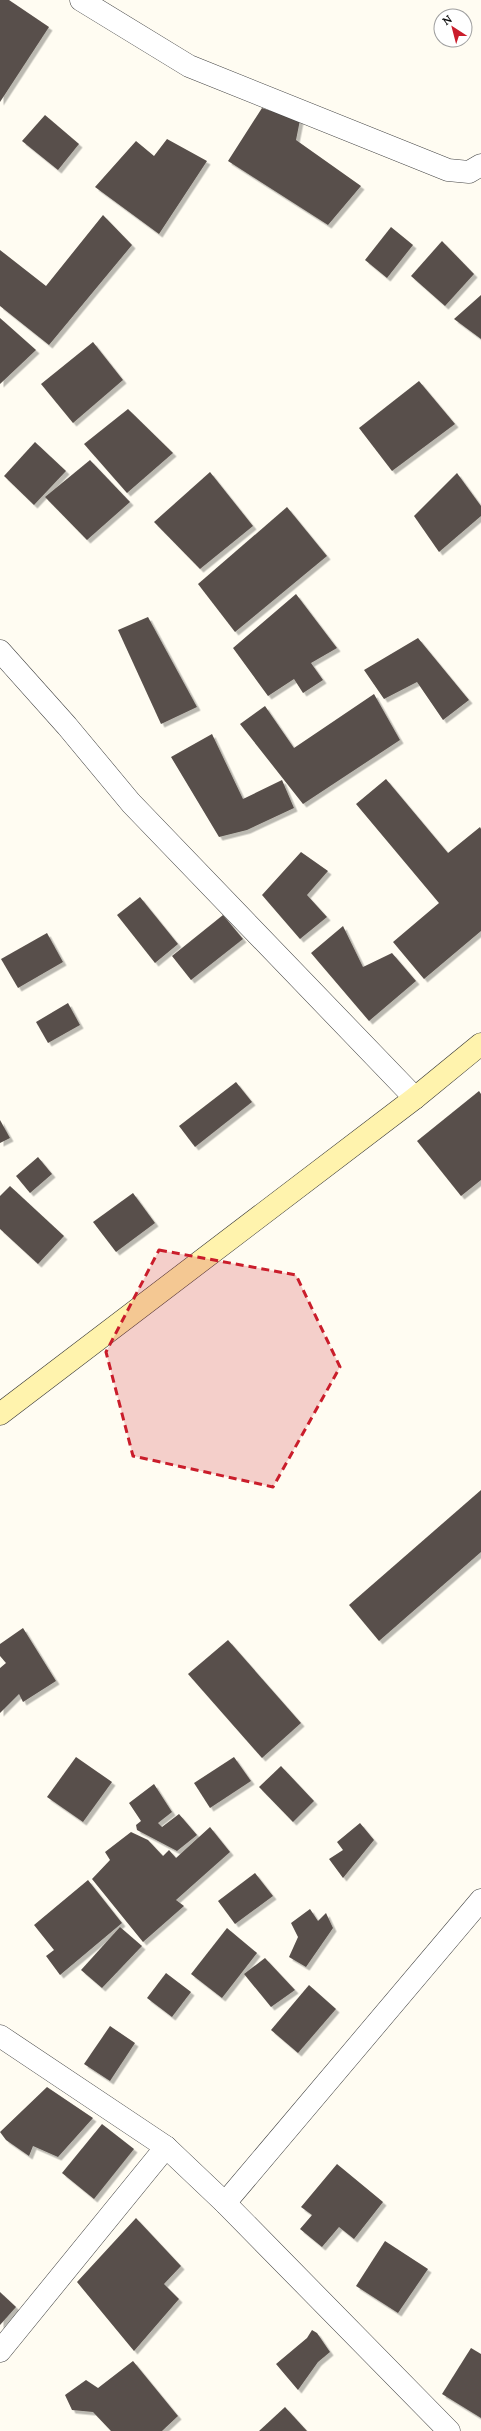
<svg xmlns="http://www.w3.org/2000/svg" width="481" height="2431" font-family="Lora,serif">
  <defs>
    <filter id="shadow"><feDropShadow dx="3.5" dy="3.5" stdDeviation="0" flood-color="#0004"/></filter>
  </defs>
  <rect width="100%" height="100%" fill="#fffcf2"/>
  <!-- building -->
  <g fill="#59504b" filter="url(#shadow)">
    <path d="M 0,0 L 9,0 L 49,27 L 0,102 Z"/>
    <path d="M 262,108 L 300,120 L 296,140 L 361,186 L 328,225 L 228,161 Z"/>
    <path d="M 45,115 L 79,144 L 58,170 L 22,141 Z"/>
    <path d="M 167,139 L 207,161 L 159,234 L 95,187 L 136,141 L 154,156 Z"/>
    <path d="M 103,215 L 132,245 L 49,345 L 0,306 L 0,250 L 46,286 Z"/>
    <path d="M 391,227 L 413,245 L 387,278 L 365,260 Z"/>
    <path d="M 442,241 L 474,274 L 445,306 L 411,276 Z"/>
    <path d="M 481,295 L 481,339 L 454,319 Z"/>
    <path d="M 0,318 L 36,350 L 0,384 Z"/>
    <path d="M 93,342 L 123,380 L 73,423 L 41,384 Z"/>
    <path d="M 419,381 L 455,424 L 392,471 L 359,428 Z"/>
    <path d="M 128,409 L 173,453 L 127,493 L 84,444 Z"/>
    <path d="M 35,442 L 66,471 L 34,505 L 4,476 Z"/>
    <path d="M 90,460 L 130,502 L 87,540 L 45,497 Z"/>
    <path d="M 210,472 L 253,526 L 200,569 L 154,522 Z"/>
    <path d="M 457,473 L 481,506 L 481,516 L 439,552 L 414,516 Z"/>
    <path d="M 287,507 L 327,556 L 235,632 L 198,584 Z"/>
    <path d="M 296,594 L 337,648 L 311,663 L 323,680 L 303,693 L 294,679 L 268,696 L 233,648 Z"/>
    <path d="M 148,617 L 197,707 L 161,724 L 118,630 Z"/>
    <path d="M 418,638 L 469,700 L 443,720 L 417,682 L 384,699 L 364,670 Z"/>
    <path d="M 374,694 L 400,740 L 303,804 L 240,724 L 265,706 L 294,748 Z"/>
    <path d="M 212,734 L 243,799 L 282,780 L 294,808 L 247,830 L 219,837 L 171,757 Z"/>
    <path d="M 386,779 L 448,853 L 480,827 L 481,829 L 481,931 L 424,979 L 393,942 L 439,903 L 356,804 Z"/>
    <path d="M 301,852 L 328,871 L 307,895 L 327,917 L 300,939 L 262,895 Z"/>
    <path d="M 140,897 L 178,944 L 155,963 L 117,915 Z"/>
    <path d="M 223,915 L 243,939 L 191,980 L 172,956 Z"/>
    <path d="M 343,926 L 363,967 L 392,953 L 416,981 L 369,1021 L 311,953 Z"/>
    <path d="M 47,933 L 63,962 L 18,988 L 1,959 Z"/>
    <path d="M 68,1003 L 80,1025 L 48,1043 L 36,1022 Z"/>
    <path d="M 236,1082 L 252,1102 L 195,1147 L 179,1126 Z"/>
    <path d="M 479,1091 L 481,1094 L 481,1180 L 461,1196 L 417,1141 Z"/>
    <path d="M 0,1120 L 10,1138 L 0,1143 Z"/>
    <path d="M 38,1157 L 52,1174 L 30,1193 L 16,1176 Z"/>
    <path d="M 10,1186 L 64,1236 L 38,1264 L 0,1229 L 0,1196 Z"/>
    <path d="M 133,1193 L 155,1223 L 116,1252 L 93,1222 Z"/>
    <path d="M 481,1490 L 481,1552 L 379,1641 L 349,1605 Z"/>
    <path d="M 23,1628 L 56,1681 L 23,1702 L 19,1694 L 0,1713 L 0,1668 L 6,1663 L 0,1656 L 0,1644 Z"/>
    <path d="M 228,1640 L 301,1723 L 262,1758 L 188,1674 Z"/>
    <path d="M 76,1757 L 112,1782 L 83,1822 L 47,1797 Z"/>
    <path d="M 234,1757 L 251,1781 L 210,1808 L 194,1783 Z"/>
    <path d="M 281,1766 L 314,1801 L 293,1822 L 259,1787 Z"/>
    <path d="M 154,1784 L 172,1812 L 158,1823 L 162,1827 L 179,1814 L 197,1835 L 177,1851 L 137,1830 L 136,1825 L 141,1821 L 129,1803 Z"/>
    <path d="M 360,1823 L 374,1840 L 343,1878 L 329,1859 L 343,1850 L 337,1842 Z"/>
    <path d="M 210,1827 L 230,1852 L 176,1900 L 184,1906 L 143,1942 L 92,1879 L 110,1860 L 105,1852 L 131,1832 L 148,1840 L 163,1856 L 169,1850 L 176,1858 Z"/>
    <path d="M 255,1873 L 273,1896 L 235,1924 L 218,1901 Z"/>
    <path d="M 88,1880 L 122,1923 L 60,1975 L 46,1956 L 54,1950 L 34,1925 Z"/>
    <path d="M 310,1909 L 318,1921 L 326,1913 L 333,1928 L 306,1967 L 289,1957 L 298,1937 L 291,1923 Z"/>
    <path d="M 120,1927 L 142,1946 L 102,1988 L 81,1970 Z"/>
    <path d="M 227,1928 L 257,1953 L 222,1998 L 191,1974 Z"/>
    <path d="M 265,1958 L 295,1990 L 271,2007 L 244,1974 Z"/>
    <path d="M 166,1973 L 191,1992 L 172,2017 L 147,1998 Z"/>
    <path d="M 309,1985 L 336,2009 L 298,2053 L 271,2030 Z"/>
    <path d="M 110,2026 L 135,2043 L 110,2081 L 84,2064 Z"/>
    <path d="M 47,2087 L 93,2118 L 58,2157 L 33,2146 L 29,2156 L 6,2140 L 0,2132 Z"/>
    <path d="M 102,2124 L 134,2149 L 94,2199 L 62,2173 Z"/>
    <path d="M 337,2164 L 383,2202 L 354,2239 L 339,2227 L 322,2247 L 300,2229 L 312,2215 L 301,2207 Z"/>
    <path d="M 136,2218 L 181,2266 L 164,2284 L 179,2299 L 134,2351 L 77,2282 Z"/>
    <path d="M 385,2241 L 428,2269 L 398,2313 L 356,2286 Z"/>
    <path d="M 0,2292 L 16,2307 L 0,2325 Z"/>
    <path d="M 312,2330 L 317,2333 L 330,2352 L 318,2362 L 298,2390 L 276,2364 L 307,2338 Z"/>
    <path d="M 471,2348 L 481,2354 L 481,2418 L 442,2394 Z"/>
    <path d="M 133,2361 L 178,2416 L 162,2431 L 111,2431 L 93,2412 L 72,2410 L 65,2395 L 86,2380 L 98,2388 Z"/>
    <path d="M 285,2407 L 307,2431 L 259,2431 Z"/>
  </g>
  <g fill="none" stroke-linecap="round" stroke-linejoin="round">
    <defs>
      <g id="street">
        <path d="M 81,0 L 189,66 L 448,170 L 469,172 L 481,165"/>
        <path d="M 0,651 L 67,726 L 131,803 L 415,1098"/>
        <path d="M 0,2036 L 166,2147 L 225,2203 L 449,2431"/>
        <path d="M 225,2203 L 481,1900"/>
        <path d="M 0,2351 L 166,2147"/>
      </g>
      <path id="secondary" d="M 0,1414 L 415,1098 L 481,1044"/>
    </defs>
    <!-- street casing -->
    <use href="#street" stroke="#424242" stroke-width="23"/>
    <!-- secondary casing -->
    <use href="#secondary" stroke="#313131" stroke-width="23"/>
    <!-- street -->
    <use href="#street" stroke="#fff" stroke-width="22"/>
    <!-- secondary -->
    <use href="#secondary" stroke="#fff3ad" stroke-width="22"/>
  </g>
  <!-- marked area -->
  <path fill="#ca1d2b" fill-opacity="0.2" stroke="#ca1d2b" stroke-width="3" stroke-dasharray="8 5" stroke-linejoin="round" d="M 159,1250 L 296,1275 L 340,1367 L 273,1487 L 133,1456 L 106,1352 Z"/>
  <!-- north arrow -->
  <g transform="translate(453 28) rotate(324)"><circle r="19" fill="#ffffff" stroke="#9f9f9f"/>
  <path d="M0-3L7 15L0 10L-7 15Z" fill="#ca1d2b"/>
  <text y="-6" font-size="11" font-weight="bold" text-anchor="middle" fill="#0f0f0f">N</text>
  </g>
</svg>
